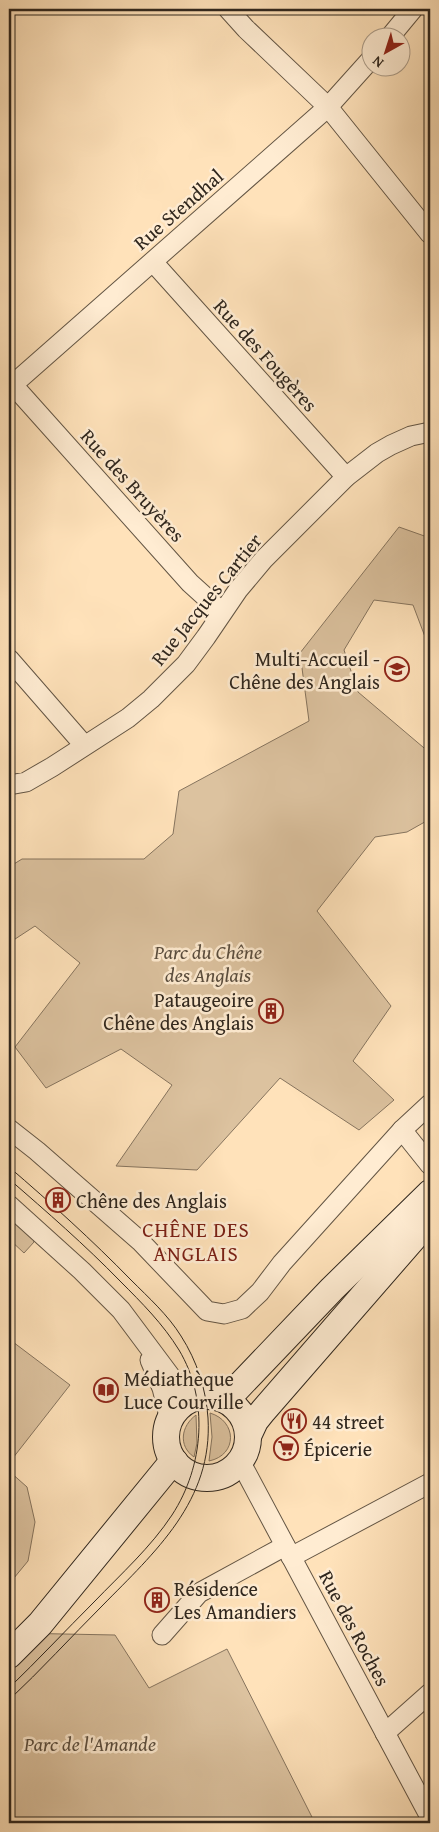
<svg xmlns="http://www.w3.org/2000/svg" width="439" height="1832" font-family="'Gentium Book Plus',serif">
  <rect width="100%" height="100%" fill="#ffe2ba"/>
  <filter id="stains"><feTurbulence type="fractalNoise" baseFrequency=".004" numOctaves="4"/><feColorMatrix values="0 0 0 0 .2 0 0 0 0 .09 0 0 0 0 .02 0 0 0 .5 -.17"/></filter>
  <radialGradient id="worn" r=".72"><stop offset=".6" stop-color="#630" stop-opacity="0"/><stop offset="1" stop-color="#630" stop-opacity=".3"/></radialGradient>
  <!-- green -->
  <g fill="#dcc29f" stroke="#86745e">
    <path d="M 399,527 L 430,538 L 430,650 L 413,605 L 374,600 L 344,650 L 358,692 L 430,753 L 430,819 L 407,832 L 375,837 L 317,911 L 391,1006 L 353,1061 L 394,1100 L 359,1130 L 280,1078 L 197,1170 L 116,1166 L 172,1085 L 121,1049 L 46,1088 L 15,1047 L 80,963 L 35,926 L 9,943 L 9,867 L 22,859 L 144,859 L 173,834 L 179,791 L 309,721 L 300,653 Z"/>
    <path d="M 9,1217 L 33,1239 L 34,1242 L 24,1253 L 9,1239 Z"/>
    <path d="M 9,1339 L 70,1385 L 9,1463 Z"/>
    <path d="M 210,1413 C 237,1421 238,1455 209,1461 L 212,1437 Z"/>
    <path d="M 196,1415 L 197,1443 L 194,1457 C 178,1446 181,1426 196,1415 Z"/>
    <path d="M 9,1471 L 27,1487 L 35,1522 L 28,1561 L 9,1584 Z"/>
    <path d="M 9,1629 L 13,1633 L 115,1635 L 149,1688 L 227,1649 L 315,1823 L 9,1823 Z"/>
  </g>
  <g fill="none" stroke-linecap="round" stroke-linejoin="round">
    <defs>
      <g id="street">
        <path d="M 228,9 L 246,29 L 328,107 L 430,234"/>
        <path d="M 389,38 L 413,9"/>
        <path d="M 153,262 L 346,477"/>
        <path d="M 13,385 L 190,583 L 222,612"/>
        <path d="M 9,388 L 328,107 L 372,58"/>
        <path d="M 9,659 L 84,745"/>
        <path d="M 9,785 L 26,782 L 52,767 L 128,718 L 151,699 L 186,664 L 206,637 L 238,590 L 264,559 L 346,477 L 377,453 L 391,445 L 411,436 L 430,432"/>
        <path d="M 9,1129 L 37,1151 L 140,1241 L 207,1311 L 224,1314 L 242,1309 L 260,1292 L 282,1263 L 402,1130 L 430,1104"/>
        <path d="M 402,1130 L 430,1165"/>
        <path d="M 9,1205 L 82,1271 L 121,1310 L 183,1393 L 191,1399"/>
        <path d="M 150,1360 L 162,1388 L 170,1420"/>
        <path d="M 240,1461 L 430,1817"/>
        <path d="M 291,1557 L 430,1483"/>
        <path d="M 162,1635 L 199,1593 L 285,1546"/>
        <path d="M 385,1733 L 430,1693"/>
      </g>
      <g id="secondary">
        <circle cx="207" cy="1437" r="41"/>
        <path d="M 226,1400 L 332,1289 L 430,1193"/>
        <path d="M 248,1436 L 255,1421 L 263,1411 L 430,1219"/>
        <path d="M 9,1655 L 40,1624 L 169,1466 L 175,1462"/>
      </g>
    </defs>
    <!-- street casing -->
    <use href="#street" stroke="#635544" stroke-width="21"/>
    <!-- secondary casing -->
    <use href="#secondary" stroke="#2f261d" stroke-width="28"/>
    <!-- street -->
    <use href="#street" stroke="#ffecd2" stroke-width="19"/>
    <!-- secondary -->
    <use href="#secondary" stroke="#ffecd2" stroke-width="26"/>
    <!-- tram -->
    <g stroke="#2f261d" stroke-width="1">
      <path d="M 9,1167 C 51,1203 92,1240 131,1280 C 149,1298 168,1315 181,1336 C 197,1361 206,1389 208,1418 C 213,1501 155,1552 102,1606 C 71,1637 41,1670 9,1700"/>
      <path d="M 9,1179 C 47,1212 85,1245 120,1281 C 142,1303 163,1324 179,1350 C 209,1400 204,1466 172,1515 C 151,1547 121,1574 94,1602 C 66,1630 38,1660 9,1688"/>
    </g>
  </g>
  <!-- icons -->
  <defs>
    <symbol id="school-ring" viewBox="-11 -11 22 22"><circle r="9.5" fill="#ffecd2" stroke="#8f2418" stroke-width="1.5"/><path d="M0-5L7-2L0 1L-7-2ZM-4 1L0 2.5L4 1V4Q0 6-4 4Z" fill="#8f2418"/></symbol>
    <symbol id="building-ring" viewBox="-11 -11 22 22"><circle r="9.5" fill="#ffecd2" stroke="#8f2418" stroke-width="1.5"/><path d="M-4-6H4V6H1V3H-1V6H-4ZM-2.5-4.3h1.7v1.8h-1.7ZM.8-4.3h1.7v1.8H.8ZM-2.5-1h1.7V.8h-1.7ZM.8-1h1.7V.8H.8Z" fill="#8f2418"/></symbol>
    <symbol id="library-ring" viewBox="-11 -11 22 22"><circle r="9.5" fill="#ffecd2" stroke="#8f2418" stroke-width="1.5"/><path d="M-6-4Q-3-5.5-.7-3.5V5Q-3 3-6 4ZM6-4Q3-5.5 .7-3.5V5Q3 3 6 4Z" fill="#8f2418"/></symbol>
    <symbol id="restaurant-ring" viewBox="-11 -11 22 22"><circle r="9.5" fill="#ffecd2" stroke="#8f2418" stroke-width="1.5"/><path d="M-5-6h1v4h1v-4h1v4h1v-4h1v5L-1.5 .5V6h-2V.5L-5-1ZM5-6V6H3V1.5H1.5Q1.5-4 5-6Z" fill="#8f2418"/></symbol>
    <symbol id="supermarket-ring" viewBox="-11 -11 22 22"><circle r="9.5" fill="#ffecd2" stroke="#8f2418" stroke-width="1.5"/><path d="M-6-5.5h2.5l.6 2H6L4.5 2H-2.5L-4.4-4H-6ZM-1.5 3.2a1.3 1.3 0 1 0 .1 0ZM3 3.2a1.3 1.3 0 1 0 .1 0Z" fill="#8f2418"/></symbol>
  </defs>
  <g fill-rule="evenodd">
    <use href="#school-ring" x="383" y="655" width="28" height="28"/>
    <use href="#building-ring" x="257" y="997" width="28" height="28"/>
    <use href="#building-ring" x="44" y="1186" width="28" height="28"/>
    <use href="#library-ring" x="92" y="1376" width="28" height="28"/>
    <use href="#restaurant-ring" x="280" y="1407" width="28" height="28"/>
    <use href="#supermarket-ring" x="272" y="1434" width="28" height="28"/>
    <use href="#building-ring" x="143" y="1586" width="28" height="28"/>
  </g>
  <g text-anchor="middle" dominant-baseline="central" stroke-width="5" stroke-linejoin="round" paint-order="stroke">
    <!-- street labels -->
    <g font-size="20" fill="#2f261d" stroke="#ffecd2">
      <text transform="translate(178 209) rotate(-41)">Rue Stendhal</text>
      <text transform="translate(266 355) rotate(48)">Rue des Fougères</text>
      <text transform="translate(133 485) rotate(48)">Rue des Bruyères</text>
      <text transform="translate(206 599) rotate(-51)">Rue Jacques Cartier</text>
      <text transform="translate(355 1628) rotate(62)">Rue des Roches</text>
    </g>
    <!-- poi labels -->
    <g font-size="20" fill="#2f261d" stroke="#ffecd2" text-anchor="start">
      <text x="380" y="658" text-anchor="end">Multi-Accueil -<tspan x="380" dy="23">Chêne des Anglais</tspan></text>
      <text x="254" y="999" text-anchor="end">Pataugeoire<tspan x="254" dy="23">Chêne des Anglais</tspan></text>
      <text x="76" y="1200">Chêne des Anglais</text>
      <text x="124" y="1378">Médiathèque<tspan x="124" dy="23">Luce Courville</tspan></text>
      <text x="312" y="1421">44 street</text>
      <text x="304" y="1448">Épicerie</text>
      <text x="174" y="1588">Résidence<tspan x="174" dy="23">Les Amandiers</tspan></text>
    </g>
    <!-- park labels -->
    <g font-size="20" font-style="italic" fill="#5a4d3e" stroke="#ffecd2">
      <text x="208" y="951">Parc du Chêne<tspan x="208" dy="23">des Anglais</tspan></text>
      <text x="90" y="1743">Parc de l'Amande</text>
    </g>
    <!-- neighbourhood labels -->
    <g font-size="21" letter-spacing="1" fill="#7a1f14" stroke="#ffecd2">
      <text x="196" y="1229">CHÊNE DES<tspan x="196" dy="24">ANGLAIS</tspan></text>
    </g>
  </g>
  <!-- margin -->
  <rect width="439" height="1832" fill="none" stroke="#ffe2ba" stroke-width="30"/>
  <rect x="10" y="10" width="419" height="1812" fill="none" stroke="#2f261d" stroke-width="2.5"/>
  <rect x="15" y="15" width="409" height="1802" fill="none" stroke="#2f261d"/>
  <!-- north arrow -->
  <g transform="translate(386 52) rotate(219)"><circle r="24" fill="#ffecd2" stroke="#ac9d8a"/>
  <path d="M0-4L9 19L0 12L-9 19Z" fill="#8f2418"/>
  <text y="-8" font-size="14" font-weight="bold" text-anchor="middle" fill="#2f261d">N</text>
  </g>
  <rect width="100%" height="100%" filter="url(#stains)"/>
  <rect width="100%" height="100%" fill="url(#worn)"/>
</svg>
